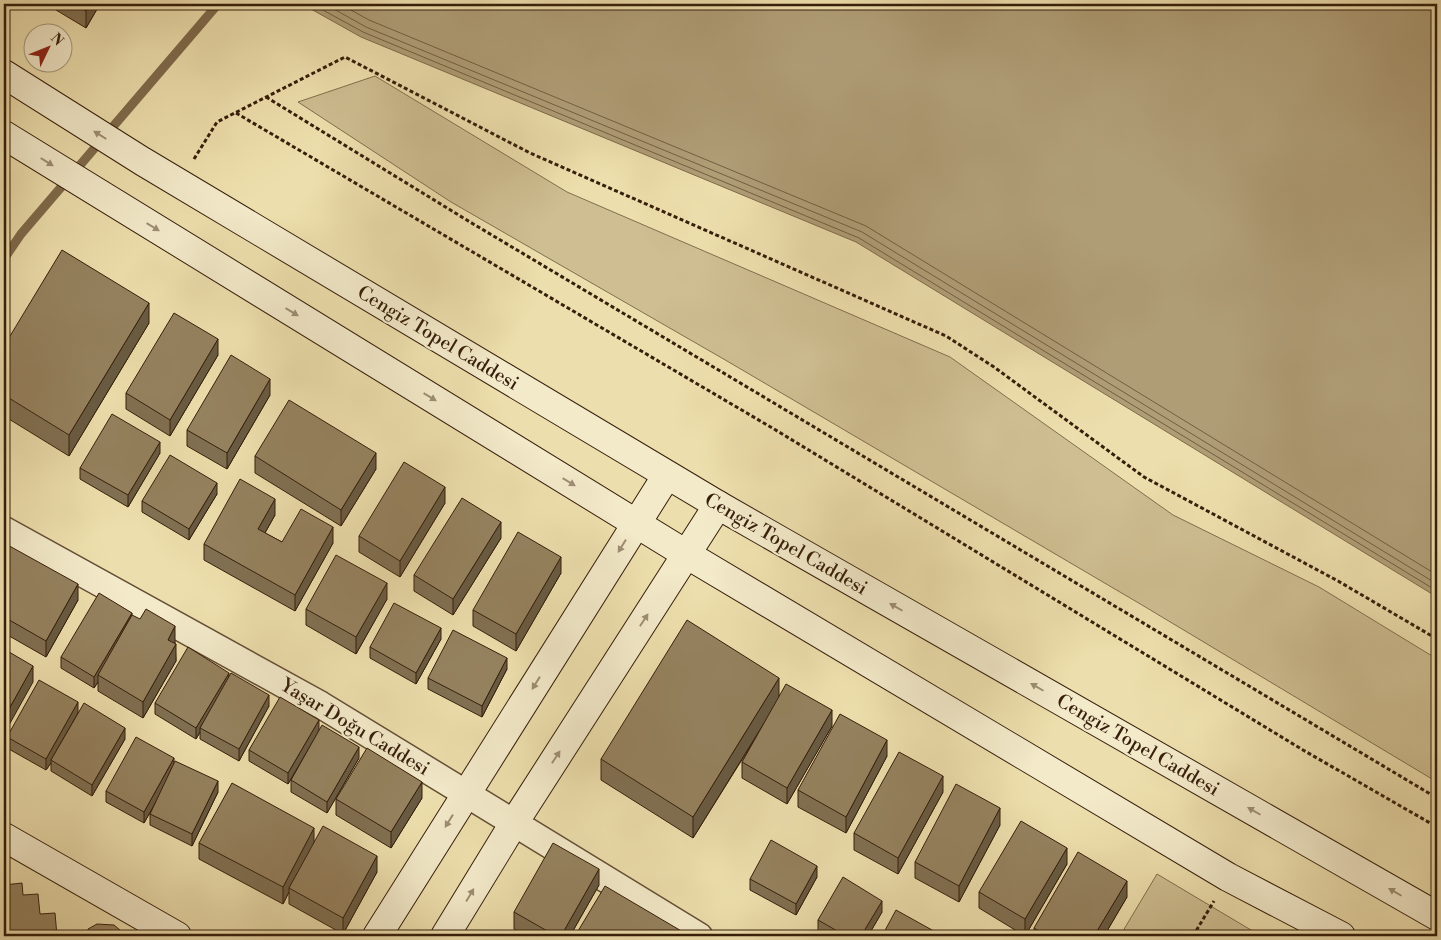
<svg xmlns="http://www.w3.org/2000/svg" width="1441" height="940" font-family="'Libre Bodoni',serif">
  <rect width="100%" height="100%" fill="#eddfad"/>
  <filter id="stains"><feTurbulence type="fractalNoise" baseFrequency=".004" numOctaves="4"/><feColorMatrix values="0 0 0 0 .2 0 0 0 0 .09 0 0 0 0 .02 0 0 0 .5 -.17"/></filter>
  <radialGradient id="worn" r=".72"><stop offset=".6" stop-color="#630" stop-opacity="0"/><stop offset="1" stop-color="#630" stop-opacity=".3"/></radialGradient>
  <!-- green -->
  <g fill="#cebe91" stroke="#826e4e">
    <path d="M 375,76 L 567,192 L 950,357 L 1173,515 L 1319,587 L 1437,659 L 1437,782 L 1142,605 L 727,361 L 451,202 L 298,102 Z"/>
    <path d="M 1157,874 L 1261,936 L 1120,936 Z"/>
  </g>
  <!-- water -->
  <path fill="#af9d76" stroke="#7f6a4b" d="M 302,4 L 1437,4 L 1437,597 L 856,242 L 361,37 Z"/>
  <g fill="none" stroke-linecap="round" stroke-linejoin="round">
    <!-- shore -->
    <g stroke="#725e40" stroke-width="1">
      <path d="M 312,4 L 363,32 L 859,238 L 1437,591"/>
      <path d="M 325,4 L 366,27 L 862,232 L 1437,584"/>
      <path d="M 340,4 L 369,20 L 866,226 L 1437,575"/>
    </g>
    <!-- stream -->
    <path stroke="#7f6a4b" stroke-width="9" d="M 4,259 L 21,234 L 218,4"/>
    <defs>
      <path id="street" d="M 4,530 L 321,705 L 699,936"/>
      <g id="secondary">
        <path d="M 4,74 L 142,161 L 718,505 L 1437,916"/>
        <path d="M 4,135 L 686,554 L 1228,877 L 1341,936"/>
        <path d="M 4,837 L 177,936"/>
        <path d="M 377,936 L 667,475"/>
        <path d="M 445,936 L 514,823 L 718,505"/>
      </g>
    </defs>
    <!-- street casing -->
    <use href="#street" stroke="#644e34" stroke-width="29"/>
    <!-- secondary casing -->
    <use href="#secondary" stroke="#361e0b" stroke-width="30"/>
    <!-- path -->
    <g stroke="#361e0b" stroke-width="3" stroke-dasharray="4 2.5" stroke-linecap="butt">
      <path d="M 266,97 L 470,222 L 1437,798"/>
      <path d="M 236,113 L 774,429 L 1303,750 L 1437,827"/>
      <path d="M 194,159 L 217,122 L 345,57 L 530,153 L 946,336 L 994,367 L 1144,477 L 1338,581 L 1437,639"/>
      <path d="M 1193,936 L 1214,901"/>
    </g>
    <!-- street -->
    <use href="#street" stroke="#f3eaca" stroke-width="26"/>
    <!-- secondary -->
    <use href="#secondary" stroke="#f3eaca" stroke-width="28"/>
  </g>
  <!-- wall -->
  <g fill="#807052" stroke="#361e0b">
    <path d="M 46,4 L 100,4 L 86,28 Z"/>
    <path d="M 149,323 L 69,456 L 4,416 L 4,346 Z"/>
    <path d="M 218,355 L 170,436 L 126,409 L 126,393 Z"/>
    <path d="M 270,395 L 227,469 L 187,446 L 187,430 Z"/>
    <path d="M 160,453 L 128,507 L 80,479 L 80,468 Z"/>
    <path d="M 255,456 L 376,469 L 341,526 L 255,473 Z"/>
    <path d="M 217,494 L 189,540 L 142,512 L 142,501 Z"/>
    <path d="M 445,503 L 400,577 L 359,552 L 359,536 Z"/>
    <path d="M 275,515 L 265,533 L 282,542 L 333,543 L 295,611 L 204,560 L 204,544 Z"/>
    <path d="M 501,538 L 453,615 L 414,591 L 414,575 Z"/>
    <path d="M 4,543 L 78,600 L 46,657 L 4,633 Z"/>
    <path d="M 561,573 L 516,651 L 473,626 L 473,610 Z"/>
    <path d="M 387,599 L 356,654 L 306,625 L 306,609 Z"/>
    <path d="M 132,616 L 175,642 L 175,644 L 176,661 L 143,718 L 98,691 L 98,682 L 94,688 L 61,668 L 61,657 Z"/>
    <path d="M 441,639 L 416,684 L 370,658 L 370,647 Z"/>
    <path d="M 507,669 L 482,717 L 428,689 L 428,678 Z"/>
    <path d="M 229,676 L 269,706 L 239,761 L 200,739 L 200,732 L 196,739 L 155,714 L 155,703 Z"/>
    <path d="M 779,695 L 832,726 L 787,804 L 742,778 L 742,762 L 758,734 L 693,838 L 601,780 L 601,759 Z"/>
    <path d="M 78,712 L 125,739 L 92,796 L 51,771 L 51,763 L 46,770 L 7,748 L 7,737 Z"/>
    <path d="M 319,731 L 359,758 L 327,813 L 291,792 L 291,780 L 311,745 L 288,784 L 249,761 L 249,750 Z"/>
    <path d="M 887,756 L 846,833 L 798,807 L 798,790 Z"/>
    <path d="M 174,764 L 218,792 L 192,846 L 150,825 L 150,814 L 153,807 L 144,823 L 106,802 L 106,791 Z"/>
    <path d="M 943,792 L 898,874 L 854,850 L 854,833 Z"/>
    <path d="M 422,798 L 391,848 L 336,815 L 336,799 Z"/>
    <path d="M 1000,825 L 959,902 L 915,878 L 915,862 Z"/>
    <path d="M 314,841 L 377,872 L 343,934 L 289,904 L 289,892 L 283,904 L 199,859 L 199,843 Z"/>
    <path d="M 1067,864 L 1025,936 L 979,908 L 979,892 Z"/>
    <path d="M 817,877 L 796,915 L 750,890 L 750,879 Z"/>
    <path d="M 599,885 L 570,936 L 527,936 L 514,929 L 514,912 Z"/>
    <path d="M 1127,897 L 1104,936 L 1034,936 L 1034,928 Z"/>
    <path d="M 882,912 L 868,936 L 828,936 L 818,931 L 818,920 Z"/>
  </g>
  <!-- shaded-wall -->
  <g fill="#685b42" stroke="#361e0b">
    <path d="M 91,4 L 100,4 L 86,28 L 86,11 Z"/>
    <path d="M 149,303 L 149,323 L 69,456 L 69,435 Z"/>
    <path d="M 218,339 L 218,355 L 170,436 L 170,420 Z"/>
    <path d="M 270,379 L 270,395 L 227,469 L 227,453 Z"/>
    <path d="M 160,442 L 160,453 L 128,507 L 128,495 Z"/>
    <path d="M 376,453 L 376,469 L 341,526 L 341,510 Z"/>
    <path d="M 217,483 L 217,494 L 189,540 L 189,529 Z"/>
    <path d="M 445,487 L 445,503 L 400,577 L 400,561 Z"/>
    <path d="M 275,499 L 275,515 L 258,545 L 258,529 Z"/>
    <path d="M 501,522 L 501,538 L 453,615 L 453,599 Z"/>
    <path d="M 333,527 L 333,543 L 295,611 L 295,595 Z"/>
    <path d="M 561,557 L 561,573 L 516,651 L 516,634 Z"/>
    <path d="M 387,583 L 387,599 L 356,654 L 356,637 Z"/>
    <path d="M 78,584 L 78,600 L 46,657 L 46,641 Z"/>
    <path d="M 132,613 L 132,624 L 98,675 L 98,682 L 94,688 L 94,677 Z"/>
    <path d="M 175,626 L 175,642 L 168,656 L 168,640 Z"/>
    <path d="M 441,628 L 441,639 L 416,684 L 416,673 Z"/>
    <path d="M 176,644 L 176,661 L 143,718 L 143,702 Z"/>
    <path d="M 507,658 L 507,669 L 482,717 L 482,706 Z"/>
    <path d="M 33,666 L 33,682 L 4,734 L 4,718 Z"/>
    <path d="M 229,673 L 229,684 L 200,728 L 200,732 L 196,739 L 196,728 Z"/>
    <path d="M 779,678 L 779,699 L 693,838 L 693,817 Z"/>
    <path d="M 269,695 L 269,706 L 239,761 L 239,749 Z"/>
    <path d="M 78,702 L 78,713 L 51,760 L 51,763 L 46,770 L 46,759 Z"/>
    <path d="M 832,710 L 832,726 L 787,804 L 787,788 Z"/>
    <path d="M 319,720 L 319,731 L 288,784 L 288,773 Z"/>
    <path d="M 125,728 L 125,739 L 92,796 L 92,785 Z"/>
    <path d="M 887,740 L 887,756 L 846,833 L 846,817 Z"/>
    <path d="M 359,747 L 359,758 L 327,813 L 327,802 Z"/>
    <path d="M 174,758 L 174,770 L 144,823 L 144,812 Z"/>
    <path d="M 943,776 L 943,792 L 898,874 L 898,858 Z"/>
    <path d="M 218,781 L 218,792 L 192,846 L 192,834 Z"/>
    <path d="M 422,782 L 422,798 L 391,848 L 391,832 Z"/>
    <path d="M 1000,808 L 1000,825 L 959,902 L 959,886 Z"/>
    <path d="M 314,828 L 314,844 L 289,888 L 289,892 L 283,904 L 283,887 Z"/>
    <path d="M 1067,848 L 1067,864 L 1025,936 L 1025,919 Z"/>
    <path d="M 377,856 L 377,872 L 343,934 L 343,918 Z"/>
    <path d="M 817,866 L 817,877 L 796,915 L 796,904 Z"/>
    <path d="M 599,869 L 599,885 L 570,936 L 561,936 Z"/>
    <path d="M 1127,881 L 1127,897 L 1104,936 L 1094,936 Z"/>
    <path d="M 882,901 L 882,912 L 868,936 L 861,936 Z"/>
  </g>
  <!-- building -->
  <g fill="#95825f" stroke="#361e0b">
    <path d="M 73,4 L 91,4 L 86,11 Z"/>
    <path d="M 62,250 L 149,303 L 69,435 L 4,395 L 4,346 Z"/>
    <path d="M 174,313 L 218,339 L 170,420 L 126,393 Z"/>
    <path d="M 231,355 L 270,379 L 227,453 L 187,430 Z"/>
    <path d="M 289,400 L 376,453 L 341,510 L 255,456 Z"/>
    <path d="M 112,414 L 160,442 L 128,495 L 80,468 Z"/>
    <path d="M 170,455 L 217,483 L 189,529 L 142,501 Z"/>
    <path d="M 404,462 L 445,487 L 400,561 L 359,536 Z"/>
    <path d="M 240,479 L 275,499 L 258,529 L 282,542 L 301,509 L 333,527 L 295,595 L 204,544 Z"/>
    <path d="M 462,498 L 501,522 L 453,599 L 414,575 Z"/>
    <path d="M 518,532 L 561,557 L 516,634 L 473,610 Z"/>
    <path d="M 4,543 L 78,584 L 46,641 L 4,617 Z"/>
    <path d="M 336,555 L 387,583 L 356,637 L 306,609 Z"/>
    <path d="M 99,593 L 132,613 L 94,677 L 61,657 Z"/>
    <path d="M 394,603 L 441,628 L 416,673 L 370,647 Z"/>
    <path d="M 146,609 L 175,626 L 168,640 L 176,644 L 143,702 L 98,675 L 132,615 L 140,619 Z"/>
    <path d="M 687,620 L 779,678 L 693,817 L 601,759 Z"/>
    <path d="M 453,630 L 507,658 L 482,706 L 428,678 Z"/>
    <path d="M 188,647 L 229,673 L 196,728 L 155,703 Z"/>
    <path d="M 4,649 L 33,666 L 4,718 Z"/>
    <path d="M 231,673 L 269,695 L 239,749 L 200,728 Z"/>
    <path d="M 39,680 L 78,702 L 46,759 L 7,737 Z"/>
    <path d="M 786,684 L 832,710 L 787,788 L 742,762 Z"/>
    <path d="M 280,697 L 319,720 L 288,773 L 249,750 Z"/>
    <path d="M 84,703 L 125,728 L 92,785 L 51,760 Z"/>
    <path d="M 840,714 L 887,740 L 846,817 L 798,790 Z"/>
    <path d="M 322,725 L 359,747 L 327,802 L 291,780 Z"/>
    <path d="M 136,737 L 174,758 L 144,812 L 106,791 Z"/>
    <path d="M 367,748 L 422,782 L 391,832 L 336,799 Z"/>
    <path d="M 899,752 L 943,776 L 898,858 L 854,833 Z"/>
    <path d="M 175,761 L 218,781 L 192,834 L 150,814 Z"/>
    <path d="M 232,783 L 314,828 L 283,887 L 199,843 Z"/>
    <path d="M 956,784 L 1000,808 L 959,886 L 915,862 Z"/>
    <path d="M 1021,821 L 1067,848 L 1025,919 L 979,892 Z"/>
    <path d="M 323,826 L 377,856 L 343,918 L 289,888 Z"/>
    <path d="M 771,840 L 817,866 L 796,904 L 750,879 Z"/>
    <path d="M 553,843 L 599,869 L 561,936 L 556,936 L 514,912 Z"/>
    <path d="M 1078,852 L 1127,881 L 1094,936 L 1047,936 L 1034,928 Z"/>
    <path d="M 843,877 L 882,901 L 861,936 L 846,936 L 818,920 Z"/>
    <path d="M 22,883 L 23,895 L 38,894 L 40,914 L 55,913 L 57,936 L 4,936 L 4,885 Z"/>
    <path d="M 605,886 L 683,932 L 681,936 L 575,936 Z"/>
    <path d="M 896,910 L 941,935 L 940,936 L 882,936 Z"/>
    <path d="M 97,924 L 114,925 L 127,936 L 89,936 L 88,929 Z"/>
  </g>
  <!-- one-way arrows -->
  <defs><path id="oneway-solid" d="M-6-.8H1V-3.2L6.5 0L1 3.2V.8H-6Z" transform="scale(1.25)"/></defs>
  <g fill="#9e8e74">
    <use href="#oneway-solid" transform="translate(100 135) rotate(-148)"/>
    <use href="#oneway-solid" transform="translate(47 162) rotate(32)"/>
    <use href="#oneway-solid" transform="translate(153 227) rotate(31)"/>
    <use href="#oneway-solid" transform="translate(292 312) rotate(31)"/>
    <use href="#oneway-solid" transform="translate(430 397) rotate(31)"/>
    <use href="#oneway-solid" transform="translate(569 482) rotate(31)"/>
    <use href="#oneway-solid" transform="translate(622 546) rotate(122)"/>
    <use href="#oneway-solid" transform="translate(896 607) rotate(-150)"/>
    <use href="#oneway-solid" transform="translate(644 620) rotate(-57)"/>
    <use href="#oneway-solid" transform="translate(536 683) rotate(122)"/>
    <use href="#oneway-solid" transform="translate(1037 687) rotate(-150)"/>
    <use href="#oneway-solid" transform="translate(556 757) rotate(-57)"/>
    <use href="#oneway-solid" transform="translate(1254 811) rotate(-150)"/>
    <use href="#oneway-solid" transform="translate(449 821) rotate(122)"/>
    <use href="#oneway-solid" transform="translate(1395 892) rotate(-150)"/>
    <use href="#oneway-solid" transform="translate(470 895) rotate(-59)"/>
  </g>
  <g text-anchor="middle" dominant-baseline="central" stroke-width="4.5" stroke-linejoin="round" paint-order="stroke">
    <!-- street labels -->
    <g font-size="19" fill="#361e0b" stroke="#f3eaca">
      <text transform="translate(438 338) rotate(31)">Cengiz Topel Caddesi</text>
      <text transform="translate(786 544) rotate(30)">Cengiz Topel Caddesi</text>
      <text transform="translate(355 727) rotate(31)">Yaşar Doğu Caddesi</text>
      <text transform="translate(1138 745) rotate(30)">Cengiz Topel Caddesi</text>
    </g>
  </g>
  <!-- margin -->
  <rect width="1441" height="940" fill="none" stroke="#eddfad" stroke-width="20"/>
  <rect x="5" y="5" width="1431" height="930" fill="none" stroke="#361e0b" stroke-width="2.5"/>
  <rect x="10" y="10" width="1421" height="920" fill="none" stroke="#361e0b"/>
  <!-- north arrow -->
  <g transform="translate(48 48) rotate(47)"><circle r="24" fill="#f3eaca" stroke="#a7987e"/>
  <path d="M0-4L9 19L0 12L-9 19Z" fill="#8f2418"/>
  <text y="-8" font-size="14" font-weight="bold" text-anchor="middle" fill="#361e0b">N</text>
  </g>
  <rect width="100%" height="100%" filter="url(#stains)"/>
  <rect width="100%" height="100%" fill="url(#worn)"/>
</svg>
